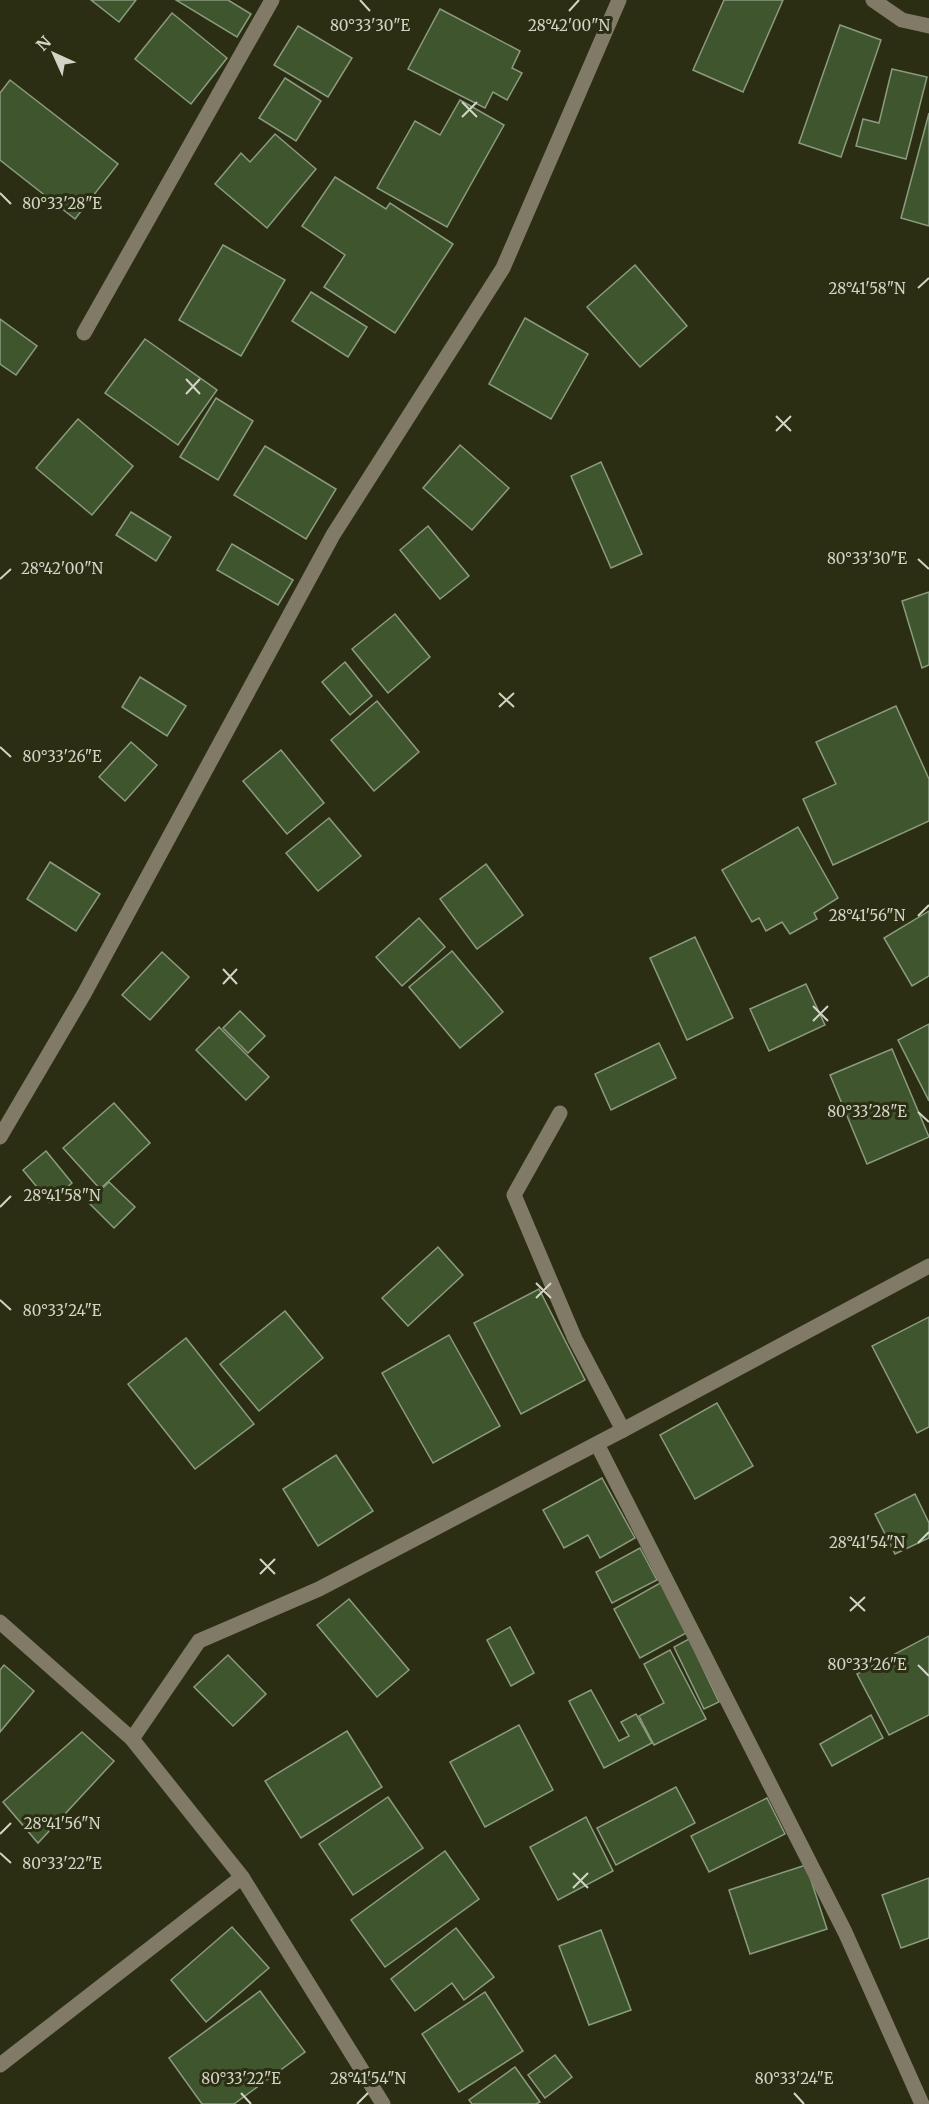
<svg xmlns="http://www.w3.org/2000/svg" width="929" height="2104" font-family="Merriweather,serif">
  <rect width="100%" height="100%" fill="#2c2e14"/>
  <!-- building -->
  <g fill="#3f552d" stroke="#8b9b80" stroke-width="1.5">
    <path d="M 91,0 L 136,0 L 119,22 Z"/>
    <path d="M 176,0 L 228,0 L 251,14 L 237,37 Z"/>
    <path d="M 724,0 L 783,0 L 743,92 L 693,70 Z"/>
    <path d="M 440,9 L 520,51 L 512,68 L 522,73 L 507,100 L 493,92 L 485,108 L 408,69 Z"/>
    <path d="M 172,13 L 227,58 L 191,104 L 135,59 Z"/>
    <path d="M 840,25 L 881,40 L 841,157 L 799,143 Z"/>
    <path d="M 298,26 L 352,58 L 328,97 L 274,65 Z"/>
    <path d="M 892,69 L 927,77 L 906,159 L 856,146 L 863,119 L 879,123 Z"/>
    <path d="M 285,78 L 321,101 L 296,141 L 259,118 Z"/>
    <path d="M 10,80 L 118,164 L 75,219 L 0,160 L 0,93 Z"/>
    <path d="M 460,100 L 504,125 L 447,227 L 377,188 L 415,121 L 440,135 Z"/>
    <path d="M 929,113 L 929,226 L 901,218 Z"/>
    <path d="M 275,134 L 316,169 L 267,228 L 215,184 L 241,153 L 250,162 Z"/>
    <path d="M 335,177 L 386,209 L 390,203 L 453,244 L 395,333 L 324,287 L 345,255 L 302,226 Z"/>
    <path d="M 223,245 L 285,280 L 241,356 L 179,320 Z"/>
    <path d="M 635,265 L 687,326 L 640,367 L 587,307 Z"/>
    <path d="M 311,292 L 367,327 L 348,357 L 292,321 Z"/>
    <path d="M 525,318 L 588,354 L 551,419 L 489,384 Z"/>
    <path d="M 0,319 L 37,346 L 16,375 L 0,364 Z"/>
    <path d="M 145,339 L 217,390 L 178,445 L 105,393 Z"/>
    <path d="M 216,398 L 253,421 L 218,480 L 180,457 Z"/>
    <path d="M 78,419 L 133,466 L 92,515 L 36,468 Z"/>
    <path d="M 460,445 L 509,488 L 472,530 L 423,488 Z"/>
    <path d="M 265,446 L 336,489 L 306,539 L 234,495 Z"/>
    <path d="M 601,462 L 642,554 L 611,568 L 571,476 Z"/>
    <path d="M 131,512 L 171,537 L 156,561 L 116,535 Z"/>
    <path d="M 428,526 L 469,576 L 440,599 L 400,550 Z"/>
    <path d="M 232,544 L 293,580 L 278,605 L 217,570 Z"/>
    <path d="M 929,592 L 929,665 L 922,668 L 902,601 Z"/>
    <path d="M 395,614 L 430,657 L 388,693 L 352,649 Z"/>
    <path d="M 345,662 L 372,696 L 350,715 L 322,682 Z"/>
    <path d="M 140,677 L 186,706 L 167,736 L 122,707 Z"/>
    <path d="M 377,701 L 419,752 L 374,791 L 331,740 Z"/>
    <path d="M 896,706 L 929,779 L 929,821 L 833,865 L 803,799 L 836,784 L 816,742 Z"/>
    <path d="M 131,742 L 157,765 L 125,801 L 99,777 Z"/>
    <path d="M 281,750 L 324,803 L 287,834 L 243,781 Z"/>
    <path d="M 329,818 L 361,856 L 318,891 L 286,853 Z"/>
    <path d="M 798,827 L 838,898 L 814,913 L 817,919 L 790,934 L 782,922 L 766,931 L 759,918 L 752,922 L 722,870 Z"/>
    <path d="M 50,862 L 100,894 L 76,931 L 27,899 Z"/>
    <path d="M 486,864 L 523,915 L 477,949 L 440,899 Z"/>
    <path d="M 929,911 L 929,976 L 912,986 L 884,938 Z"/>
    <path d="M 419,918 L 445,947 L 402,986 L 376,957 Z"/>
    <path d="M 695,937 L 733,1018 L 687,1040 L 650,958 Z"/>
    <path d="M 452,951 L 503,1012 L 460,1048 L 409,987 Z"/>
    <path d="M 162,952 L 189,977 L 150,1020 L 122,995 Z"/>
    <path d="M 806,984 L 825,1025 L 769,1051 L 750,1009 Z"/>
    <path d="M 240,1011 L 265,1036 L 248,1053 L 223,1028 Z"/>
    <path d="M 929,1024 L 929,1101 L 898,1040 Z"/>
    <path d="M 219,1027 L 269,1077 L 246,1100 L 196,1050 Z"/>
    <path d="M 659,1043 L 676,1078 L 611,1110 L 595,1074 Z"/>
    <path d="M 892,1049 L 929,1137 L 867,1164 L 830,1075 Z"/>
    <path d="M 114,1103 L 150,1143 L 100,1189 L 63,1148 Z"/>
    <path d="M 46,1151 L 72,1183 L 50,1203 L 23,1170 Z"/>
    <path d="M 109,1182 L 135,1207 L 114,1228 L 88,1202 Z"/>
    <path d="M 438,1247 L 463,1275 L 408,1326 L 382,1298 Z"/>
    <path d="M 539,1289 L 585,1380 L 521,1414 L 474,1323 Z"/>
    <path d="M 285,1311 L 323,1358 L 259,1411 L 220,1364 Z"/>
    <path d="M 929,1317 L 929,1427 L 917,1433 L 872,1346 Z"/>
    <path d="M 449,1335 L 500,1426 L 433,1463 L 382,1373 Z"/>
    <path d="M 186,1338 L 254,1424 L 195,1469 L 128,1384 Z"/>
    <path d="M 717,1403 L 753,1466 L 695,1499 L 660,1435 Z"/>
    <path d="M 336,1455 L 373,1511 L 318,1546 L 283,1489 Z"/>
    <path d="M 602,1478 L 635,1538 L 600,1558 L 588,1535 L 564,1548 L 543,1510 Z"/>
    <path d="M 915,1494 L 929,1523 L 929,1538 L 895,1554 L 875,1514 Z"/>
    <path d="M 640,1548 L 657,1580 L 612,1603 L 596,1572 Z"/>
    <path d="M 662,1582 L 688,1632 L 640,1658 L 614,1609 Z"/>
    <path d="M 349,1599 L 409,1670 L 377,1697 L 317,1625 Z"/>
    <path d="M 510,1627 L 534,1673 L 511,1686 L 487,1640 Z"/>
    <path d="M 929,1636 L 929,1715 L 889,1735 L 857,1674 Z"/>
    <path d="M 689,1639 L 719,1702 L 704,1709 L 674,1647 Z"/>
    <path d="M 670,1650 L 706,1719 L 654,1745 L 639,1716 L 664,1703 L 644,1664 Z"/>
    <path d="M 228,1655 L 266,1694 L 233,1726 L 194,1687 Z"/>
    <path d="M 4,1665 L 34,1691 L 0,1732 L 0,1670 Z"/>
    <path d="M 591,1690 L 619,1741 L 629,1736 L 621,1722 L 636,1714 L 652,1743 L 604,1768 L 569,1701 Z"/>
    <path d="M 871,1715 L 883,1738 L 832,1766 L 820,1744 Z"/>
    <path d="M 519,1725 L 553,1790 L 485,1827 L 450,1762 Z"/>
    <path d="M 347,1731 L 382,1787 L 301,1838 L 265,1781 Z"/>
    <path d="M 82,1732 L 114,1761 L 38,1843 L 3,1802 Z"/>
    <path d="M 676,1787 L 695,1823 L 616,1865 L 597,1828 Z"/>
    <path d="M 388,1797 L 423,1848 L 353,1895 L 319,1844 Z"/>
    <path d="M 767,1798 L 785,1834 L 709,1872 L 691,1836 Z"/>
    <path d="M 586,1817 L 613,1871 L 558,1900 L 530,1847 Z"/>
    <path d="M 445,1851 L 479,1899 L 385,1967 L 351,1920 Z"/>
    <path d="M 806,1865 L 827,1929 L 750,1954 L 729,1890 Z"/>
    <path d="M 929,1878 L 929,1938 L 901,1948 L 882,1895 Z"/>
    <path d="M 232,1927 L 269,1968 L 206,2022 L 171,1980 Z"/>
    <path d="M 456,1928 L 494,1977 L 464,2000 L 452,1983 L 415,2011 L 391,1979 Z"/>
    <path d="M 601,1930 L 631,2010 L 589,2025 L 559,1946 Z"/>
    <path d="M 260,1991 L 305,2052 L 234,2104 L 202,2104 L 169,2058 Z"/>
    <path d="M 485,1992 L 523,2051 L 459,2092 L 422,2034 Z"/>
    <path d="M 555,2055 L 572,2077 L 545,2098 L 528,2075 Z"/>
    <path d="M 515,2067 L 540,2102 L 536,2104 L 472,2104 L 469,2100 Z"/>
  </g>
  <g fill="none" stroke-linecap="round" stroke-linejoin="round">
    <!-- minor -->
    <g stroke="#807a66" stroke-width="15">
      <path d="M 873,0 L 902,20 L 929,26"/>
      <path d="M 84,333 L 272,0"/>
      <path d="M 560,1113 L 514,1195 L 575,1339 L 623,1430"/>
      <path d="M 0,1137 L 84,994 L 333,535 L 503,268 L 619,0"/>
      <path d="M 597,1444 L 845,1932 L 922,2104"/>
      <path d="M 0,1622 L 132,1739 L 199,1641 L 319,1589 L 623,1430 L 929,1266"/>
      <path d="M 132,1739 L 242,1877 L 383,2104"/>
      <path d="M 0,2065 L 242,1877"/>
    </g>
  </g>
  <!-- ticks -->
  <path fill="none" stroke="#d2d4c5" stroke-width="2" d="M 360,0 L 370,11M 569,11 L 579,0M 462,102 L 477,117M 462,117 L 477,102M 0,193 L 11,204M 918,288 L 929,278M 186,379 L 200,394M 186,394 L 200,379M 776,416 L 791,431M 776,431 L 791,416M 918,559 L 929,569M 0,579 L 11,569M 499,693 L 514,707M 499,707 L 514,693M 0,747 L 11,757M 918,916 L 929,905M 223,969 L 237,984M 223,984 L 237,969M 813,1006 L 828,1021M 813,1021 L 828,1006M 918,1112 L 929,1122M 0,1207 L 11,1196M 536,1283 L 551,1298M 536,1298 L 551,1283M 0,1300 L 11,1310M 918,1543 L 929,1532M 260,1559 L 275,1574M 260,1574 L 275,1559M 850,1597 L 865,1611M 850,1611 L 865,1597M 918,1665 L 929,1676M 0,1834 L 11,1823M 0,1853 L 11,1863M 573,1873 L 588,1888M 573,1888 L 588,1873M 241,2093 L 251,2104M 794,2093 L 804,2104M 357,2104 L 368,2093"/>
  <g font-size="15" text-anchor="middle" fill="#d2d4c5" stroke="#2c2e14" stroke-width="6" stroke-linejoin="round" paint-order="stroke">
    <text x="370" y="31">80°33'30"E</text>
    <text x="569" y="31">28°42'00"N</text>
    <text x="62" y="209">80°33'28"E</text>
    <text x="867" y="294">28°41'58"N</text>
    <text x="867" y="564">80°33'30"E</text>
    <text x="62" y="574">28°42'00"N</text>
    <text x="62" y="762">80°33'26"E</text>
    <text x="867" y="921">28°41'56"N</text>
    <text x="867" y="1117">80°33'28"E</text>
    <text x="62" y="1201">28°41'58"N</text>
    <text x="62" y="1316">80°33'24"E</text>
    <text x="867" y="1548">28°41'54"N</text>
    <text x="867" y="1670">80°33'26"E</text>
    <text x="62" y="1829">28°41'56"N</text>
    <text x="62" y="1869">80°33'22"E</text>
    <text x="241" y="2084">80°33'22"E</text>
    <text x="368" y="2084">28°41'54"N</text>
    <text x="794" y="2084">80°33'24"E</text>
  </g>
  <!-- north arrow -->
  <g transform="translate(54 54) rotate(315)" stroke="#2c2e14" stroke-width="4.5" paint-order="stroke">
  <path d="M0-4.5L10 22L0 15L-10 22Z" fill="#d2d4c5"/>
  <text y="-9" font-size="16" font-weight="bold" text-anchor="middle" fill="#d2d4c5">N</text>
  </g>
</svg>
